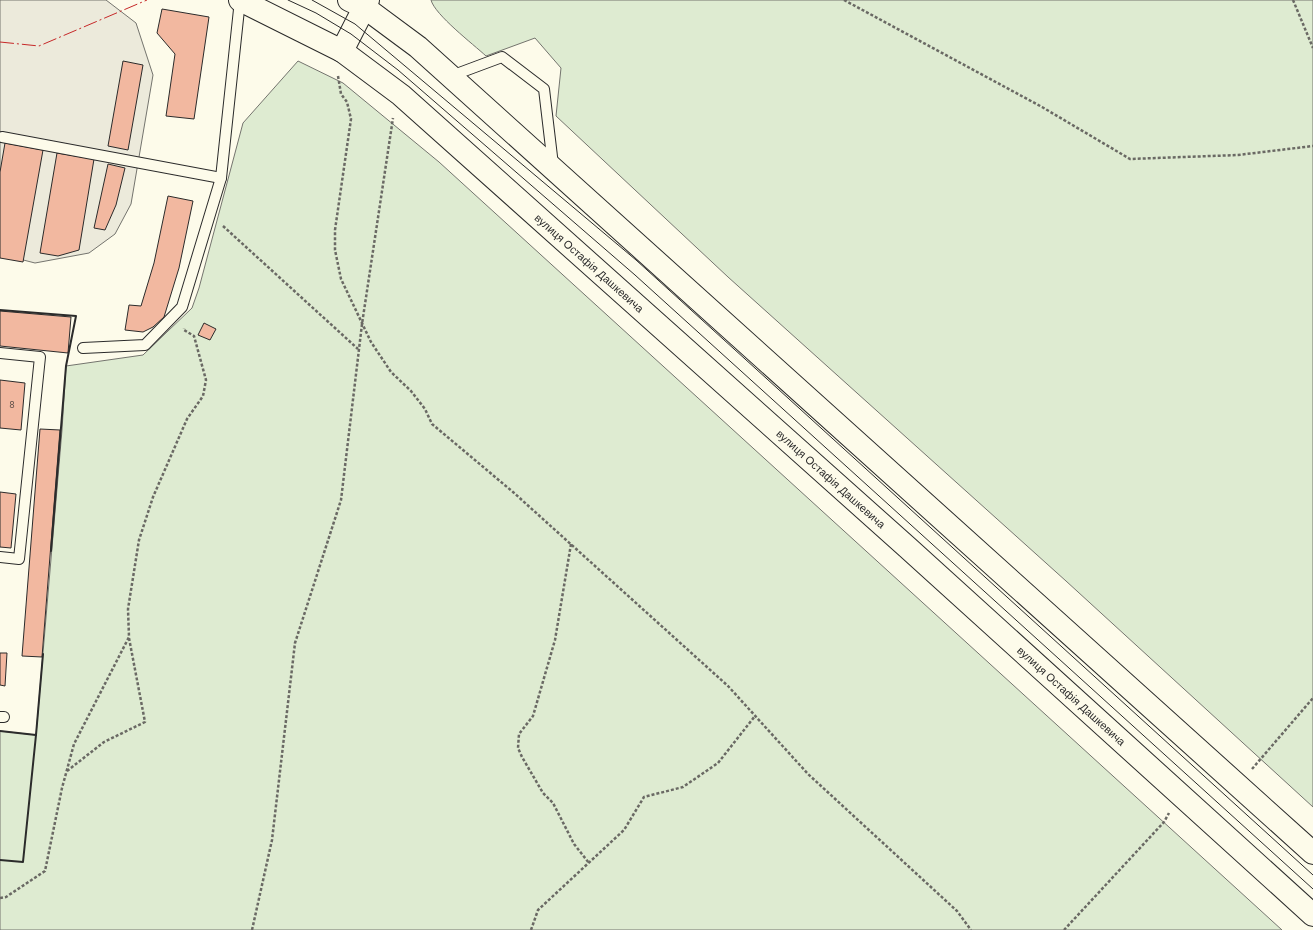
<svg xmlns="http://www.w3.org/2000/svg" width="1313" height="930" font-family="'DM Sans',sans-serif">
  <rect width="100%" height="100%" fill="#fdfbea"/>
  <!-- green -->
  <g fill="#deebd1" stroke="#74746e">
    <path d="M 431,0 L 1313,0 L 1313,807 L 1066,581 L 728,277 L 556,116 L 561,68 L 535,38 L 486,56 C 473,44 435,15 431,0 Z"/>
    <path d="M 298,61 L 343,83 L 439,162 L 1282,930 L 0,930 L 0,731 L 36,735 L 62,430 L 66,366 L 143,355 L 192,308 L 199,288 L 243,123 Z"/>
  </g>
  <!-- parking -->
  <path fill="#eceadb" stroke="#74746e" d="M 0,0 L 106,0 L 136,23 L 153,75 L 131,204 L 115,234 L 89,253 L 35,263 L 0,254 Z"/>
  <!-- building -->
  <g fill="#f2b8a0" stroke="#2b2b2b">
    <path d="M 162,9 L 209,17 L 194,119 L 166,116 L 175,54 L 157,33 Z"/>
    <path d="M 123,61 L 143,65 L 128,150 L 108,146 Z"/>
    <path d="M 5,143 L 43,150 L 23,262 L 0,258 L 0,172 Z"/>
    <path d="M 57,153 L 94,159 L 79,250 L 58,256 L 40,253 Z"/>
    <path d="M 108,164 L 125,168 L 116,205 L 105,230 L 94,228 Z"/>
    <path d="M 168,196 L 193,201 L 179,268 L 164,317 L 153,327 L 143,332 L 125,330 L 129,305 L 141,306 L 154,263 Z"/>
    <path d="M 0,311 L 71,317 L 68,353 L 0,346 Z"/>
    <path d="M 204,323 L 216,329 L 210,340 L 198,335 Z"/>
    <path d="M 0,380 L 25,383 L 21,430 L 0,428 Z"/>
    <path d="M 40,429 L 60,430 L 42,657 L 22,656 Z"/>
    <path d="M 0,492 L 16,494 L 11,548 L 0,547 Z"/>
    <path d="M 0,653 L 7,653 L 5,686 L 0,685 Z"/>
  </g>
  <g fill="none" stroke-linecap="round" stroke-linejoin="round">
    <defs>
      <g id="service">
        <path d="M 451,76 L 502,57 L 544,89 L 553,165"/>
        <path d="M 2,137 L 221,178"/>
        <path d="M 83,348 L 145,345 L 182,307 L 221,178 L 240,0"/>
        <path d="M 0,353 L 40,357 L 19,559 L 0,557"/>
        <path d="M 0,717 L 4,717"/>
      </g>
      <g id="tertiary">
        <path id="s1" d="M 240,0 L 342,51 L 401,95 L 907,547 L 1313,915"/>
        <path d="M 349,0 L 364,7 L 418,47 L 1313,853"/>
        <path d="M 342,51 L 368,0"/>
      </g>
    </defs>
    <!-- service casing -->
    <use href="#service" stroke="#2b2b2b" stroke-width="12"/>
    <!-- tertiary casing -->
    <use href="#tertiary" stroke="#2b2b2b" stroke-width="24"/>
    <!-- path -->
    <g stroke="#6a6964" stroke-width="2.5" stroke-dasharray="3 2" stroke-linecap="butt">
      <path d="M 844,0 L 1042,107 L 1130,159 L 1238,155 L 1313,146"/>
      <path d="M 1293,0 L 1313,48"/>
      <path d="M 338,76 L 341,94 L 347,102 L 351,119 L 335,230 L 335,250 L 341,279 L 371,342 L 391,372 L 411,391 L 425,409 L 432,424 L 513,492 L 728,686 L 808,774 L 957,911 L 971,930"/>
      <path d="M 223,226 L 358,349"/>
      <path d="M 571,544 L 555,640 L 533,716 L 519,734 L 518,748 L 522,757 L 543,793 L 553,803 L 574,844 L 589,863"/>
      <path d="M 1252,769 L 1313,698"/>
      <path d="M 67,771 L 104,742 L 145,722 L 129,638"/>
      <path d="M 0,898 L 6,897 L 45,871 L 62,788 L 74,744 L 129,637 L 128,609 L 139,540 L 153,497 L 187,419 L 203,396 L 206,380 L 194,336 L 184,330 L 184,328"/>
      <path d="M 252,930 L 272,840 L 295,643 L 341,500 L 362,324 L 393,118"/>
      <path d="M 531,930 L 538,910 L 624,830 L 644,797 L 683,787 L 718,763 L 755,716"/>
      <path d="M 1064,930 L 1164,822 L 1169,813"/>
    </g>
    <!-- service -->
    <use href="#service" stroke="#fdfbea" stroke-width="10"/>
    <!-- tertiary -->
    <use href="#tertiary" stroke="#fdfbea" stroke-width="22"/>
    <!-- tram -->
    <g stroke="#2b2b2b" stroke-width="1">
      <path d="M 288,0 L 316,13 L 351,34 L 398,70 L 635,275 L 1313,889"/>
      <path d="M 312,0 L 355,24 L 636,260 L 1313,875"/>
    </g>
    <!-- wall -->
    <g stroke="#2b2b2b" stroke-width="2">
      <path d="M 0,310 L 76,316 L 66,366 L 51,551"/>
      <path d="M 0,731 L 36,735 L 43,654"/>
      <path d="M 0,860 L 23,862 L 36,735"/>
    </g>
    <!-- power -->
    <path stroke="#c62828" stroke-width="1" stroke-dasharray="14 3 2 3" stroke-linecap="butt" d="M 0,42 L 39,46 L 147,0"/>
  </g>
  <g text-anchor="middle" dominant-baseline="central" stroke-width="3" stroke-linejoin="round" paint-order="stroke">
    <!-- number labels -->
    <g font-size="9" fill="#5d4e48">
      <text x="12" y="405">8</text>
    </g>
    <!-- street labels -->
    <g font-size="11" fill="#2b2b2b" stroke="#fdfbea">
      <text stroke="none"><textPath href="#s1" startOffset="440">вулиця Остафія Дашкевича</textPath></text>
      <text stroke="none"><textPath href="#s1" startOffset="764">вулиця Остафія Дашкевича</textPath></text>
      <text stroke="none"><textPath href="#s1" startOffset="1088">вулиця Остафія Дашкевича</textPath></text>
    </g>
  </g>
</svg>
